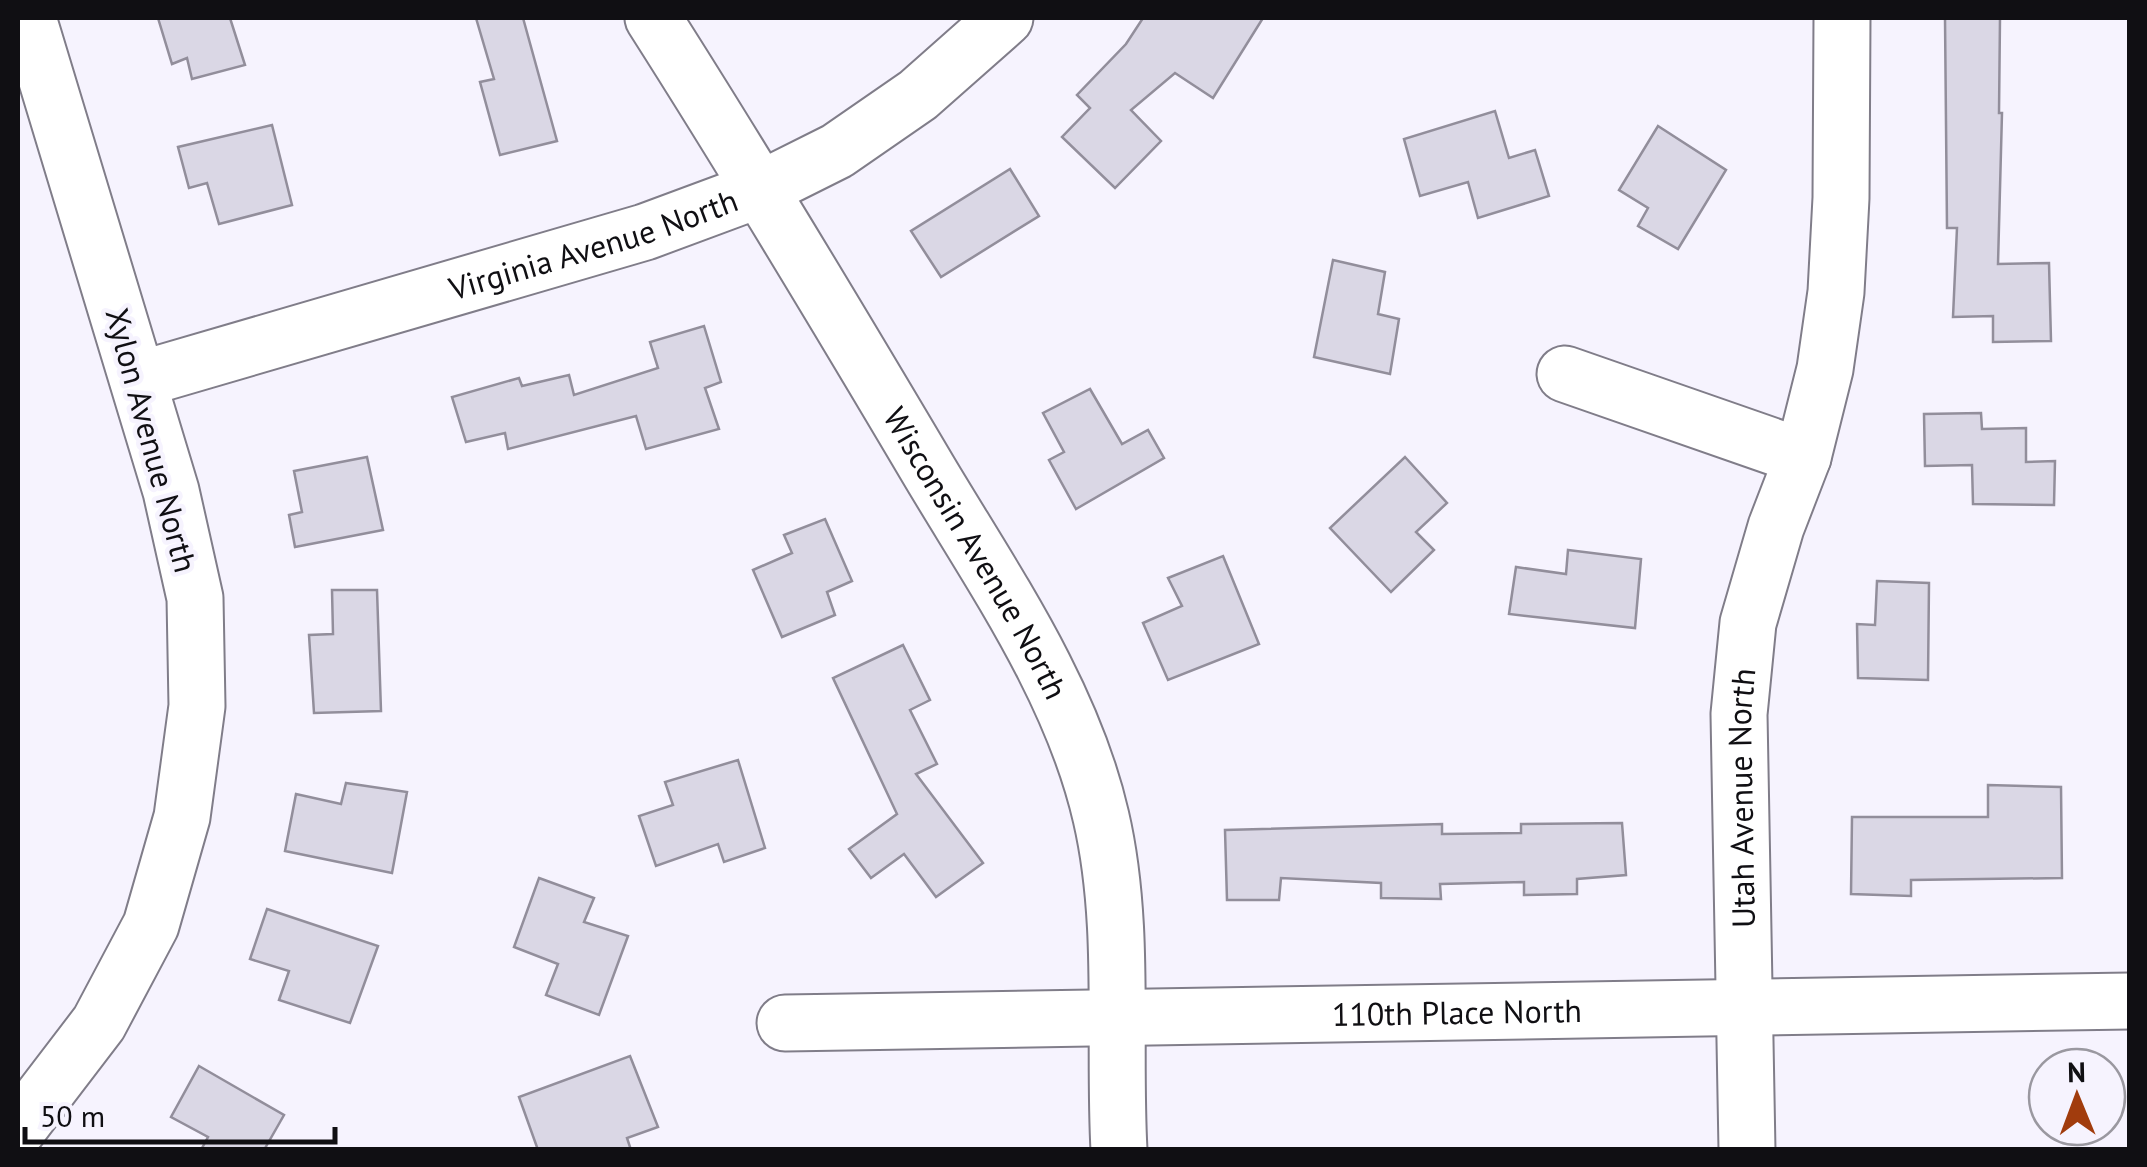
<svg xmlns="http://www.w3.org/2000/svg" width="2147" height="1167" font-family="'PT Sans',sans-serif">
  <rect width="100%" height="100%" fill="#f6f3fe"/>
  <!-- building -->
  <g fill="#dad7e5" stroke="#928e9b" stroke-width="2.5">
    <path d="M 158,18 L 230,18 L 245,65 L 192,79 L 187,58 L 172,64 Z"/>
    <path d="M 476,18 L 523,18 L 557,141 L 500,155 L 480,82 L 494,79 Z"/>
    <path d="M 1143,18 L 1263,18 L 1213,98 L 1175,73 L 1131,110 L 1161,141 L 1115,188 L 1062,137 L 1090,108 L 1077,95 L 1126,44 Z"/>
    <path d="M 1945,18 L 2000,18 L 1999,113 L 2002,113 L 1998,264 L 2049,263 L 2051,341 L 1993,342 L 1993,316 L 1953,317 L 1957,228 L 1947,228 Z"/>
    <path d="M 1495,111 L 1509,158 L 1535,150 L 1549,196 L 1478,218 L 1468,182 L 1420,196 L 1404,139 Z"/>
    <path d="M 272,125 L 292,205 L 219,224 L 207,183 L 189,188 L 178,147 Z"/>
    <path d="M 1658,126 L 1726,170 L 1678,249 L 1638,226 L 1648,208 L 1619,190 Z"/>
    <path d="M 1010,169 L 1039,216 L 941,277 L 911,231 Z"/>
    <path d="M 1333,260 L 1385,272 L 1378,314 L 1399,319 L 1390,374 L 1314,357 Z"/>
    <path d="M 704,326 L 721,382 L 705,388 L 719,429 L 646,449 L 636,416 L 508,449 L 505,433 L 466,442 L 452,397 L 519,378 L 522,386 L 569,375 L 574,395 L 658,368 L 650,342 Z"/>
    <path d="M 1090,389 L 1122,444 L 1148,430 L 1164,458 L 1076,509 L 1049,460 L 1064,452 L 1043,413 Z"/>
    <path d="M 1981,413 L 1982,429 L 2026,428 L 2026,462 L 2055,461 L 2054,505 L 1973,504 L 1972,465 L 1925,466 L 1924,414 Z"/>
    <path d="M 367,457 L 383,530 L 295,547 L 289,515 L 302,512 L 294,471 Z"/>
    <path d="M 1405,457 L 1447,503 L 1416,532 L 1434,550 L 1391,592 L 1330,528 Z"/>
    <path d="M 825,519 L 852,581 L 827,592 L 835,615 L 782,637 L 753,570 L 792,553 L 784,535 Z"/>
    <path d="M 1568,550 L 1641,559 L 1635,628 L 1509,614 L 1516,567 L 1566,574 Z"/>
    <path d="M 1223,556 L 1259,644 L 1168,680 L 1143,623 L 1182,606 L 1168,578 Z"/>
    <path d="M 1877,581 L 1929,583 L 1928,680 L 1858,678 L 1857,624 L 1875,625 Z"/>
    <path d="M 332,590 L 377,590 L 381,711 L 314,713 L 309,635 L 333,634 Z"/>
    <path d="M 903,645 L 930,700 L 910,710 L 937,764 L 916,774 L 983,863 L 936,897 L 904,854 L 871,878 L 849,849 L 897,814 L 833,678 Z"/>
    <path d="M 738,760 L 765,848 L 724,862 L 718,844 L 656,866 L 639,816 L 673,805 L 665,782 Z"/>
    <path d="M 346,783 L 407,792 L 392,873 L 285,851 L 296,794 L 341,804 Z"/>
    <path d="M 1988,785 L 2061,787 L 2062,878 L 1911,880 L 1911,896 L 1851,894 L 1852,817 L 1988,817 Z"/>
    <path d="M 1622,823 L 1626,875 L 1577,879 L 1577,894 L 1524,895 L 1524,882 L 1440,884 L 1441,899 L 1381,898 L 1381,883 L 1281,878 L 1279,900 L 1227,900 L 1225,830 L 1442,824 L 1442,834 L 1521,833 L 1521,824 Z"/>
    <path d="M 539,878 L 594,898 L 584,922 L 628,936 L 599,1015 L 546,995 L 558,964 L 514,947 Z"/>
    <path d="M 267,909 L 378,946 L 350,1023 L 279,1000 L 289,971 L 250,959 Z"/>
    <path d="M 630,1056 L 658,1127 L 627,1138 L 631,1150 L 538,1150 L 519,1097 Z"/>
    <path d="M 199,1066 L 284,1115 L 264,1150 L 201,1150 L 208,1137 L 171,1117 Z"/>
  </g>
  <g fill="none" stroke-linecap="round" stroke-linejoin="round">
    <defs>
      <g id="minor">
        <path id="s1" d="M 653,18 C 748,167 839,319 929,471 C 994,580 1072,691 1101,817 C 1126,924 1113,1040 1119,1150"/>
        <path d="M 1565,374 L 1803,457"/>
        <path id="s2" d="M 138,380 L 645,232 L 761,189 L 837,151 L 918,95 L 1005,18"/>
        <path id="s3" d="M 785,1023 L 2130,1001"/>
        <path d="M 18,1129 L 99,1023 L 151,925 L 182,817 L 197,706 L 195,598 L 171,491 L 28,18"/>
        <path id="s4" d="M 1747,1150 L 1739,714 L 1748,623 L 1776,527 L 1803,457 L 1825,369 L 1836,292 L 1841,198 L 1842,18"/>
      </g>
    </defs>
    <!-- minor casing -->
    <use href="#minor" stroke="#807d89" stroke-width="59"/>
    <!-- minor -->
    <use href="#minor" stroke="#fff" stroke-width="55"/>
  </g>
  <g text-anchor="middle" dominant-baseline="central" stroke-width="9" stroke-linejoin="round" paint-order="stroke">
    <!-- street labels -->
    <g font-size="32" fill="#100f13" stroke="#f6f3fe">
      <text stroke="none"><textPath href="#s2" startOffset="475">Virginia Avenue North</textPath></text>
      <text transform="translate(152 440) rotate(75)">Xylon Avenue North</text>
      <text stroke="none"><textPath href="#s1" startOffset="625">Wisconsin Avenue North</textPath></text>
      <text stroke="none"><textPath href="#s4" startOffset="352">Utah Avenue North</textPath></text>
      <text stroke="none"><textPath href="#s3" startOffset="672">110th Place North</textPath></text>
    </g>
  </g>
  <!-- border -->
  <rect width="2147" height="1167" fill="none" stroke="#100f13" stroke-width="40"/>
  <!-- north arrow -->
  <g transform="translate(2077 1097) rotate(359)"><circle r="48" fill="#f6f3fe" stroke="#9a98a0" stroke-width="2.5"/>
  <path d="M0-8L18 38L0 25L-18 38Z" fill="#a13c0d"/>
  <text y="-15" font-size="28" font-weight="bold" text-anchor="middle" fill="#100f13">N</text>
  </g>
  <!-- scale -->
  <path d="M25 1127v15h310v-15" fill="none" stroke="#100f13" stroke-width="5"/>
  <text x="40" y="1127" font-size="30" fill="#100f13" stroke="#f6f3fe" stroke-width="8" paint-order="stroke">50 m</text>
</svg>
